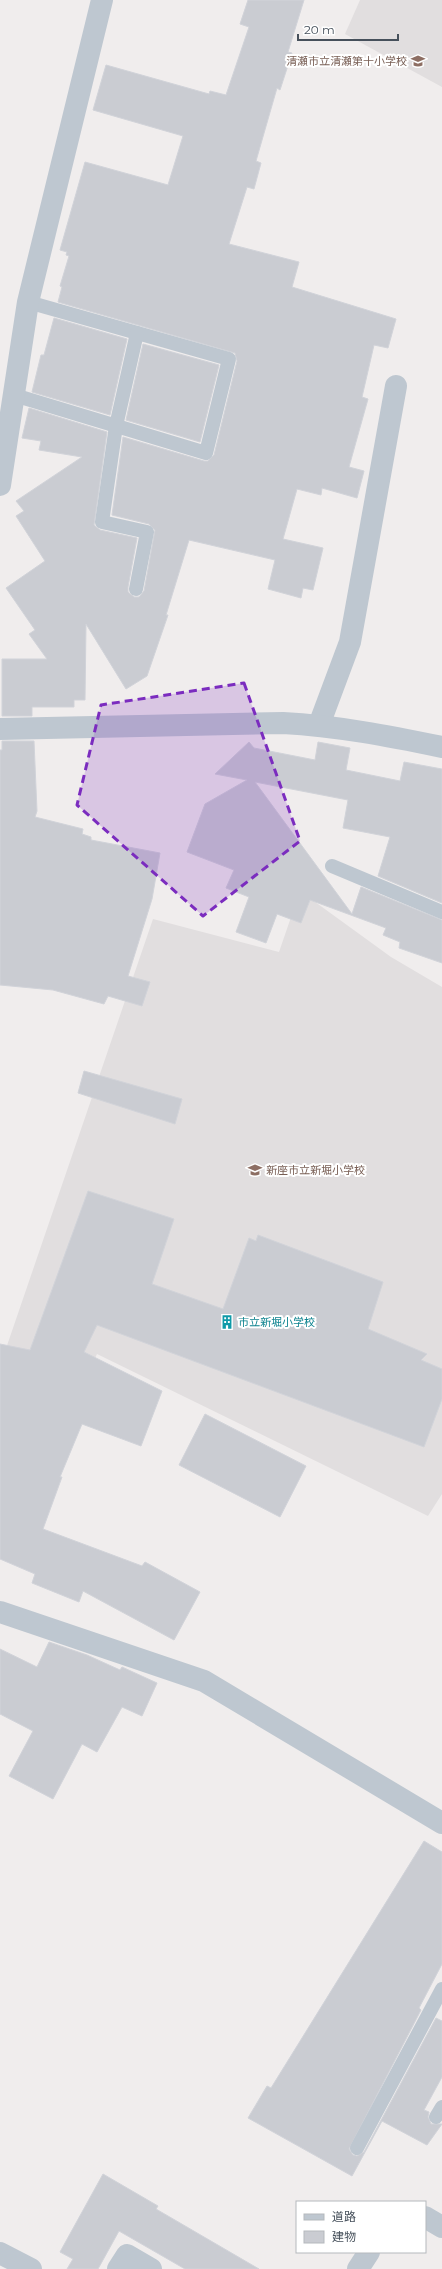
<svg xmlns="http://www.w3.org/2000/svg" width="442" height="2269" font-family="Montserrat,'Noto Sans JP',sans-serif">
  <rect width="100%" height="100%" fill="#f0eded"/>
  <!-- education -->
  <g fill="#e1dedf">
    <path d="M 360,0 L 442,0 L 442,87 L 345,34 Z"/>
    <path d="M 300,891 L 391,957 L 442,987 L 442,1494 L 428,1516 L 97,1354 L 66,1419 L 0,1366 L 153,919 L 279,952 Z"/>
  </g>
  <!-- building -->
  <g fill="#caccd2" stroke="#d1d3d9">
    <path d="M 248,0 L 304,0 L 288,52 L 292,53 L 280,90 L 277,88 L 256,161 L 261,163 L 254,189 L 247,187 L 229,244 L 299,262 L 292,287 L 396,319 L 388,348 L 374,345 L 362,397 L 368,399 L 349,467 L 364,471 L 357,498 L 322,488 L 321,495 L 297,489 L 283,539 L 323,548 L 313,590 L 303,588 L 301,598 L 268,589 L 275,560 L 189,540 L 166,615 L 168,615 L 147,676 L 126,689 L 86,624 L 85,700 L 74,700 L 74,707 L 32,707 L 32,716 L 2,716 L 2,659 L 47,659 L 29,634 L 35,630 L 6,588 L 45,561 L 16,516 L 24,511 L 16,501 L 82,457 L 39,450 L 41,441 L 22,438 L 29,408 L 107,432 L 94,525 L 100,530 L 137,538 L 128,587 L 128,592 L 134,597 L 139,597 L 144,591 L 155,530 L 149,524 L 112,515 L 123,437 L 204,461 L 208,461 L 214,455 L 237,361 L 235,353 L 58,302 L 62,287 L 60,286 L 69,256 L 66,255 L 67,252 L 60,250 L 85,162 L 168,185 L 183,136 L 93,110 L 106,65 L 209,94 L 210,91 L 226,95 L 249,27 L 240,24 Z"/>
    <path d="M 54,318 L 127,339 L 110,415 L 32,392 L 41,355 L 44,355 Z"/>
    <path d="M 143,344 L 219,365 L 200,442 L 126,420 Z"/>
    <path d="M 2,741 L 34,741 L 37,811 L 35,817 L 83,829 L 82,834 L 91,837 L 91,840 L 160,853 L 152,899 L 128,976 L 150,982 L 142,1006 L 108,996 L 104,1004 L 53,990 L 0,985 L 0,750 L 2,750 Z"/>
    <path d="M 249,742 L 254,748 L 315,760 L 318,742 L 350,748 L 346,770 L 400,781 L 404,762 L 442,769 L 442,903 L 378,876 L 390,837 L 343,828 L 348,800 L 255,782 L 352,914 L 361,887 L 442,920 L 442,963 L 399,948 L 400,942 L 383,935 L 386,928 L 310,900 L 301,923 L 277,914 L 266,943 L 236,932 L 249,897 L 226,888 L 234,870 L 187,852 L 205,804 L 247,780 L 215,774 Z"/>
    <path d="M 84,1071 L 182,1099 L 175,1124 L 78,1093 Z"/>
    <path d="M 88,1191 L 174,1219 L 152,1284 L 223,1309 L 249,1238 L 256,1241 L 258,1235 L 383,1282 L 368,1329 L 427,1354 L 421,1360 L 442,1369 L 442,1399 L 424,1447 L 97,1325 L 84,1352 L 162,1391 L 141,1446 L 82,1424 L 60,1477 L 62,1477 L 43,1529 L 142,1566 L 145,1562 L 200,1592 L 174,1640 L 83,1591 L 79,1602 L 32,1583 L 35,1574 L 0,1559 L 0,1344 L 30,1350 Z"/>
    <path d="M 205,1414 L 306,1466 L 280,1517 L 179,1465 Z"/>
    <path d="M 49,1642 L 87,1655 L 120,1670 L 122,1667 L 157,1683 L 142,1716 L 122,1707 L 97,1752 L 82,1744 L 53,1799 L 9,1776 L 33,1731 L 0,1714 L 0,1649 L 37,1667 Z"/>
    <path d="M 424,1841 L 442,1852 L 442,1964 L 419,2008 L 421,2010 L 349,2149 L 353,2155 L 357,2156 L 364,2152 L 436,2018 L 442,2021 L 442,2077 L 424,2110 L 429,2112 L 428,2117 L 431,2124 L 442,2124 L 427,2145 L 382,2121 L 352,2176 L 248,2118 L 267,2086 L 271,2088 Z"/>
    <path d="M 103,2174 L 158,2206 L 156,2209 L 259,2269 L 185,2269 L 119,2231 L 98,2269 L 67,2269 L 73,2259 L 60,2252 Z"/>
  </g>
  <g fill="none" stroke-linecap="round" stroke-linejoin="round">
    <!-- service -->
    <g stroke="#bec7d0" stroke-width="14">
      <path d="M 14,395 L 206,453 L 229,359 L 28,302"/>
      <path d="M 136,589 L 147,532 L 102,522 L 116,426 L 137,333"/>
      <path d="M 332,866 L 442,912"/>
      <path d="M 436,2117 L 442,2107"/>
      <path d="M 357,2148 L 442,1989"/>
    </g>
    <!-- minor -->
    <g stroke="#bec7d0" stroke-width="22">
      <path d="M 0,485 L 28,302 L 102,0"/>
      <path d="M 319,725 L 350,642 L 396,386"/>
      <path d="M 0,729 L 283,723 C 337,726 389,736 442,747"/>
      <path d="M 0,1612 L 204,1681 L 442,1823"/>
      <path d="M 425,2217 L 442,2227"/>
      <path d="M 0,2253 L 31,2269"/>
      <path d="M 118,2269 L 127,2255 L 151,2269"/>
      <path d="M 358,2269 L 369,2252"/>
    </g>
  </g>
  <!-- marked area -->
  <path fill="#7b2cbf" fill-opacity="0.2" stroke="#7b2cbf" stroke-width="3" stroke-dasharray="8 5" stroke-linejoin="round" d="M 244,683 L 300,841 L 203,916 L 77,805 L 101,705 Z"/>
  <!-- icons -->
  <defs>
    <symbol id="school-bare" viewBox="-9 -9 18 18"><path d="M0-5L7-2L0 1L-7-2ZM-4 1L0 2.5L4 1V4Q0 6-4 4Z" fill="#8d6e63" stroke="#fff" stroke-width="2.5" paint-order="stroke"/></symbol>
    <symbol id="building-bare" viewBox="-9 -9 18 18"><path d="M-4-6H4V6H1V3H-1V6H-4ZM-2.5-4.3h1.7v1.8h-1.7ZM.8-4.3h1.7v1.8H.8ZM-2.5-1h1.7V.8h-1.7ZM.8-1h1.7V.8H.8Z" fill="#0f9aa8" stroke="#fff" stroke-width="2.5" paint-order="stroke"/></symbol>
  </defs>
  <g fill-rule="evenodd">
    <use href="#school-bare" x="408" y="51" width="20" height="20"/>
    <use href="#school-bare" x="245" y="1160" width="20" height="20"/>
    <use href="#building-bare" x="217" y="1312" width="20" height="20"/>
  </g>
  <g text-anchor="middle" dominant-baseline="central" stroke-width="4" stroke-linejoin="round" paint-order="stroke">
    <!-- education labels -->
    <g font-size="11" fill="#785e54" stroke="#fff" text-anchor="end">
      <text x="407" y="61">清瀬市立清瀬第十小学校</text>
      <text x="266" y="1170" text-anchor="start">新座市立新堀小学校</text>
    </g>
    <!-- culture labels -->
    <g font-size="11" fill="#0d838f" stroke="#fff" text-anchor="start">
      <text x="238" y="1322">市立新堀小学校</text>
    </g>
  </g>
  <!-- legend -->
  <rect x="296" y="2201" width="130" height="52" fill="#ffffff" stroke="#b5b9bd"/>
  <rect x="304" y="2214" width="20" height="6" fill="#bec7d0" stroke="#b5b9bd"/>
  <text x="332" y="2221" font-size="12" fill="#46505b">道路</text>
  <rect x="304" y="2231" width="20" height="12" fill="#caccd2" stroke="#b5b9bd"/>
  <text x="332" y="2241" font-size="12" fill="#46505b">建物</text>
  <!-- scale -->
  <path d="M298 34v6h100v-6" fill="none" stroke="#46505b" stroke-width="2"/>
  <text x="304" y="34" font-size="12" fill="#46505b" stroke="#ffffff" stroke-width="3" paint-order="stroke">20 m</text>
</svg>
